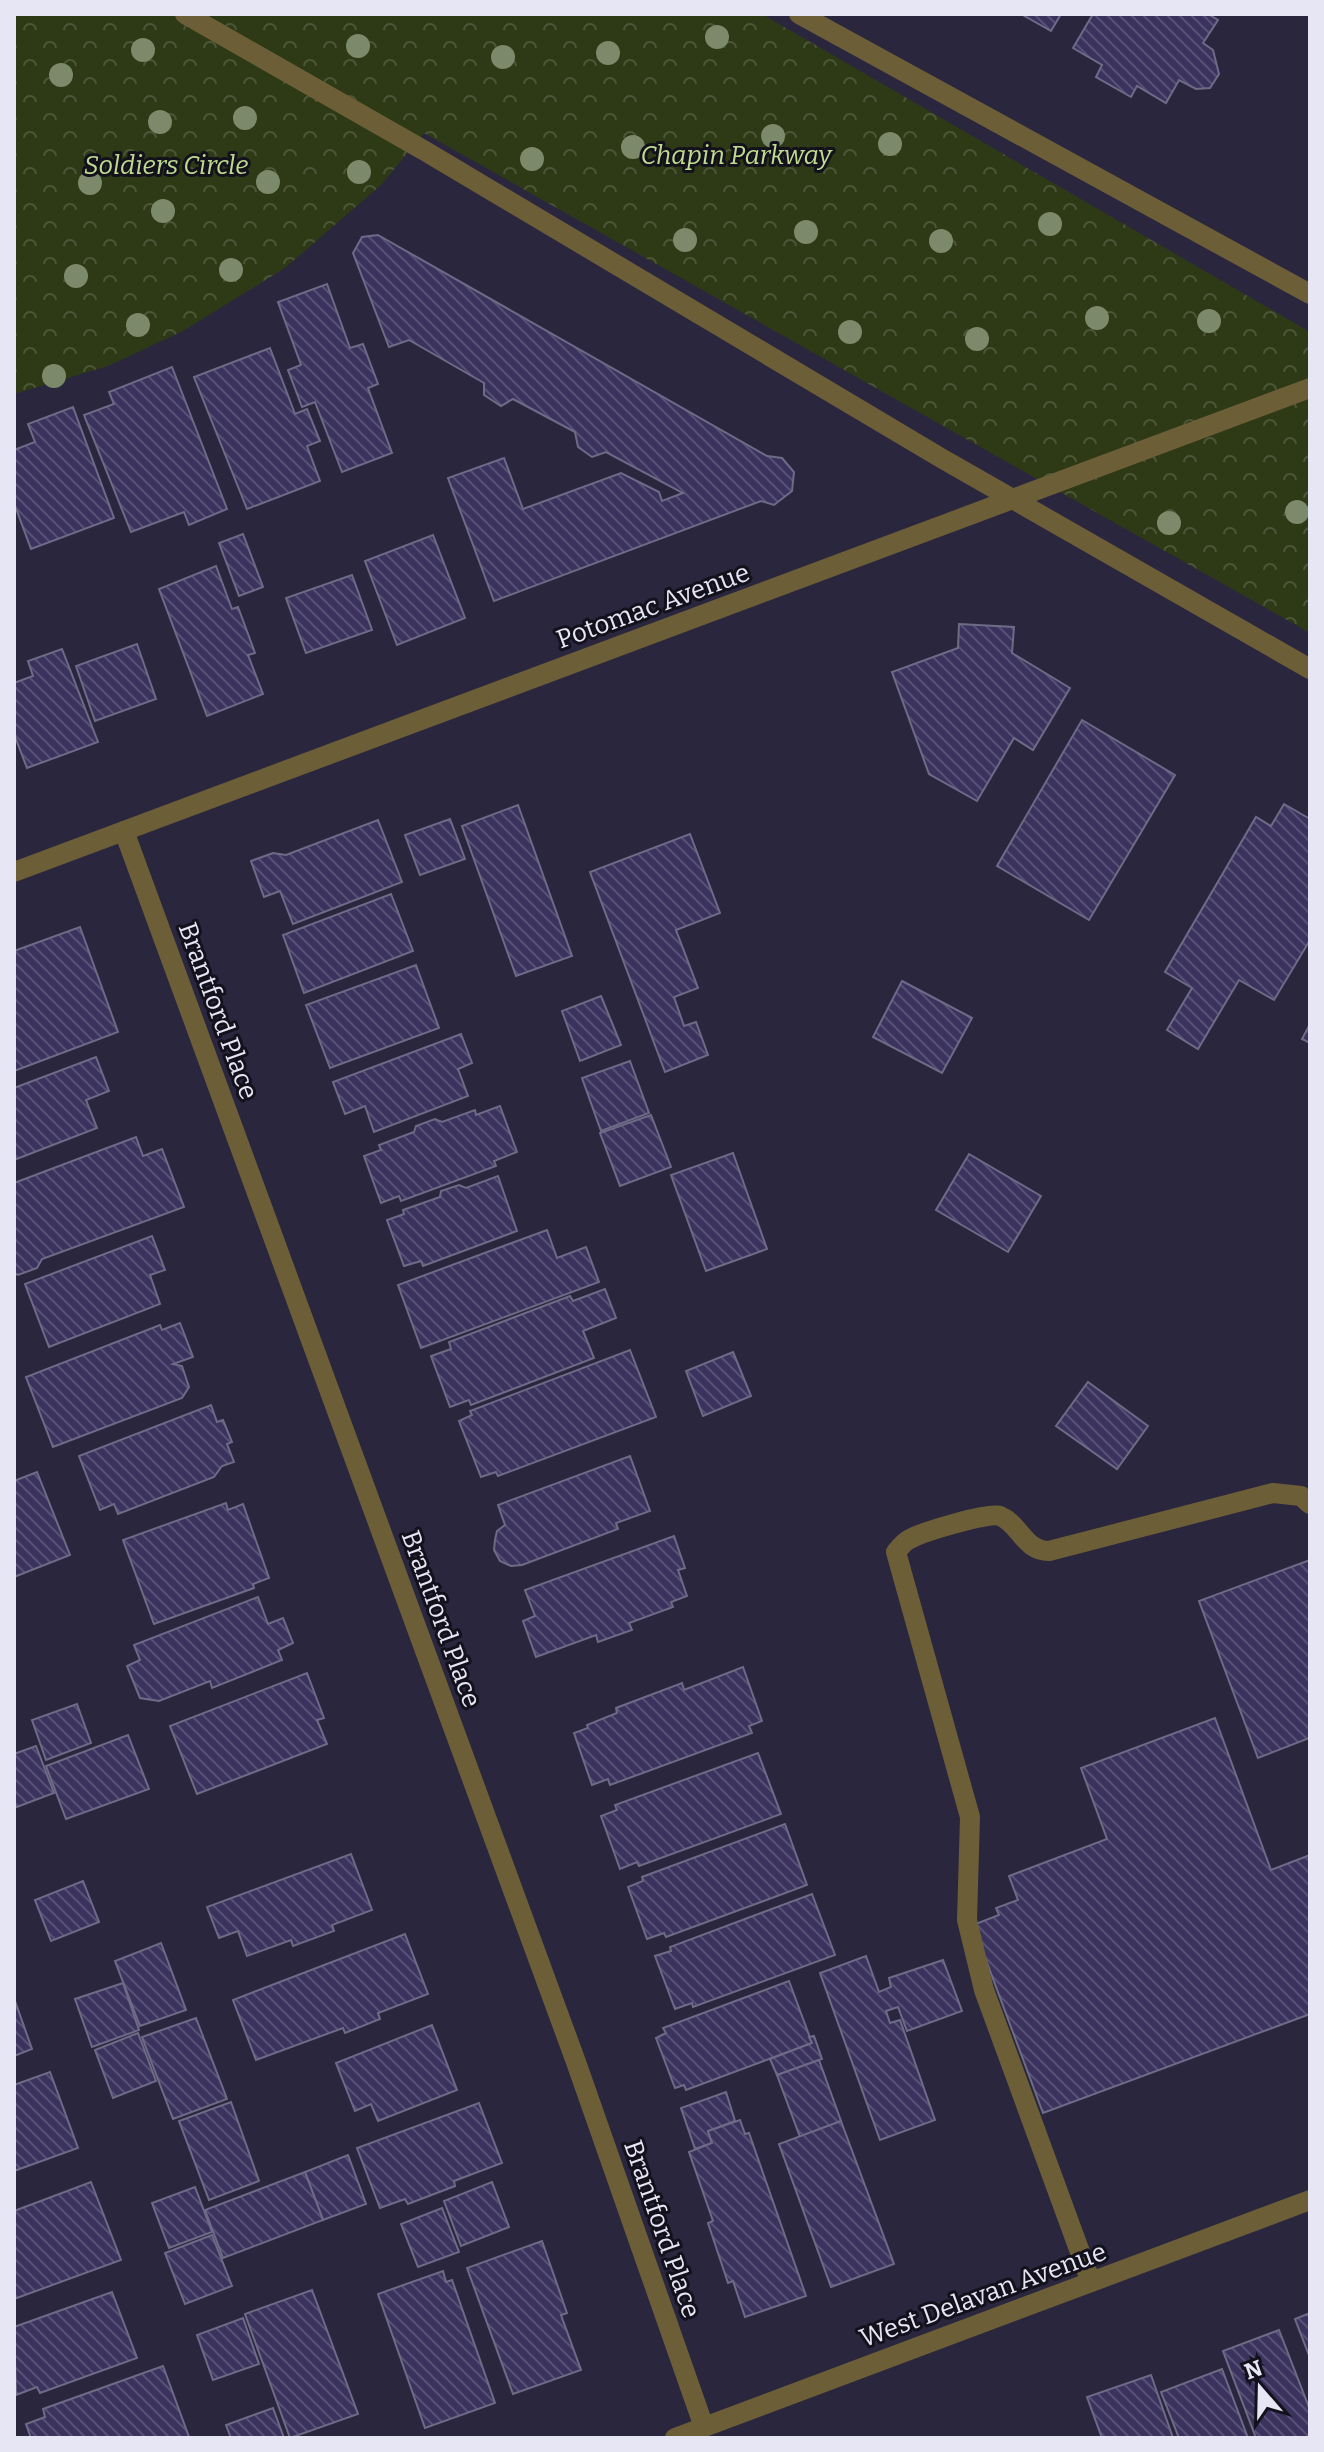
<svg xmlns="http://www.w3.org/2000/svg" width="1324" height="2452" font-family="Bitter,serif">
  <defs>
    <pattern id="park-crowns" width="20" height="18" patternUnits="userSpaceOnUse" patternTransform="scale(2)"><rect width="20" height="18" fill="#2e3916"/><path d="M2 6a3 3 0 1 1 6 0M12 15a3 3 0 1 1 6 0" fill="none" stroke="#4c5638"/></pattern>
    <pattern id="building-back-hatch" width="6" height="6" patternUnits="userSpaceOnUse" patternTransform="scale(2)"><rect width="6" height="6" fill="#3b335e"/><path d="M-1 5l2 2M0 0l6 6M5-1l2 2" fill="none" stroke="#575176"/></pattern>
  </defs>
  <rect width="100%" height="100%" fill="#2a263e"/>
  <!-- park -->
  <path fill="url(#park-crowns)" d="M 14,14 L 762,14 L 1310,332 L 1310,633 L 424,133 L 381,185 L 285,268 L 183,331 L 108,366 L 14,394 Z"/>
  <!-- building -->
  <g fill="url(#building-back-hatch)" stroke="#6e6b87" stroke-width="2">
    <path d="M 1021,14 L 1061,14 L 1051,31 Z"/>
    <path d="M 1093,14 L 1208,14 L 1218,20 L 1203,43 L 1213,50 L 1219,74 L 1210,88 L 1196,89 L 1179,80 L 1166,103 L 1137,86 L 1131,97 L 1096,77 L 1102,65 L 1073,48 Z"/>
    <path d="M 378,235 L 767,456 L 782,458 L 794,472 L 792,491 L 774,505 L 761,501 L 494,601 L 448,478 L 504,458 L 523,509 L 621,473 L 659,492 L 662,501 L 683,493 L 606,452 L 592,457 L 578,447 L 575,432 L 513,399 L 501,406 L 484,395 L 484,383 L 409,340 L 389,347 L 353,253 L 362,237 Z"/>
    <path d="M 327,284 L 350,348 L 363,344 L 378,384 L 368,388 L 392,453 L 342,472 L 315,402 L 302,407 L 288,370 L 301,365 L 278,302 Z"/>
    <path d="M 270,348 L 295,414 L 307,409 L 320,441 L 307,446 L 320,481 L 247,509 L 194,377 Z"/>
    <path d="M 172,367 L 227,509 L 189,525 L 184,512 L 131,532 L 84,415 L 114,404 L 109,392 Z"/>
    <path d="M 73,407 L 114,518 L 31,549 L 14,503 L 14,450 L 35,442 L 28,424 Z"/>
    <path d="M 243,534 L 263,587 L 239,596 L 219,543 Z"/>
    <path d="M 433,535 L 465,618 L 397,645 L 365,561 Z"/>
    <path d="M 216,566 L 232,609 L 238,607 L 255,653 L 248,655 L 263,694 L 207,716 L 159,589 Z"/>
    <path d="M 352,575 L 372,630 L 306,653 L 286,598 Z"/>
    <path d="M 959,624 L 1014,627 L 1012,653 L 1070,688 L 1033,750 L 1014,738 L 977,801 L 929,774 L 892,672 L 958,648 Z"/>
    <path d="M 137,644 L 156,699 L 95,721 L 76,666 Z"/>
    <path d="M 62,649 L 98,742 L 27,768 L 14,734 L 14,683 L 33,676 L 28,661 Z"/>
    <path d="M 1082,720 L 1175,775 L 1089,920 L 997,866 Z"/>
    <path d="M 1284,804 L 1310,819 L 1310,940 L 1274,1000 L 1239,980 L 1198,1049 L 1167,1030 L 1192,988 L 1165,972 L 1256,817 L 1271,826 Z"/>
    <path d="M 518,805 L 572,956 L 516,976 L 462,826 Z"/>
    <path d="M 450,819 L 465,859 L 420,875 L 405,835 Z"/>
    <path d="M 378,820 L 402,882 L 293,924 L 280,891 L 264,897 L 251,861 L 273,853 L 286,855 Z"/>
    <path d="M 690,834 L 720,913 L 676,930 L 698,988 L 674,997 L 684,1026 L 696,1022 L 708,1055 L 665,1072 L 590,872 Z"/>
    <path d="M 391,894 L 413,951 L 304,993 L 283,935 Z"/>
    <path d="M 80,927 L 118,1032 L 14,1071 L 14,951 Z"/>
    <path d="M 416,965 L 439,1028 L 330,1068 L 306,1005 Z"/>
    <path d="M 902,981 L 972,1018 L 942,1073 L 873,1037 Z"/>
    <path d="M 601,996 L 621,1045 L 580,1061 L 562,1011 Z"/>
    <path d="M 1310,1024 L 1310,1043 L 1302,1039 Z"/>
    <path d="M 461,1034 L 472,1063 L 458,1069 L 468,1096 L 374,1132 L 365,1106 L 345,1114 L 333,1082 Z"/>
    <path d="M 96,1057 L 109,1091 L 86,1100 L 97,1128 L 14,1160 L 14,1088 Z"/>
    <path d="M 630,1061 L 649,1113 L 601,1131 L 582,1078 Z"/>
    <path d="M 500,1106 L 517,1152 L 494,1161 L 496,1166 L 401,1201 L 399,1196 L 381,1203 L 364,1156 L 381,1150 L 379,1145 L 414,1132 L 416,1126 L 435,1119 L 442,1122 L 475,1110 L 476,1115 Z"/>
    <path d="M 651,1115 L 671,1167 L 620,1186 L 600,1133 Z"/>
    <path d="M 136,1137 L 143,1156 L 162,1149 L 184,1207 L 42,1259 L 37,1268 L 18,1275 L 14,1273 L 14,1183 Z"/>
    <path d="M 733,1153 L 767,1249 L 706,1271 L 671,1175 Z"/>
    <path d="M 969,1154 L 1041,1196 L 1008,1252 L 936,1210 Z"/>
    <path d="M 498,1176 L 517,1231 L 423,1266 L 421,1261 L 404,1266 L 387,1220 L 404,1214 L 403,1210 L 440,1197 L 441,1191 L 459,1185 L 466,1188 Z"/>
    <path d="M 547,1230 L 557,1258 L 586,1247 L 599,1282 L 421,1348 L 398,1285 Z"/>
    <path d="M 152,1236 L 165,1270 L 150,1275 L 160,1304 L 49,1347 L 25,1284 Z"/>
    <path d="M 605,1289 L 616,1318 L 583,1331 L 594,1358 L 471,1405 L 469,1400 L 450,1407 L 431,1356 L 451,1349 L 449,1342 L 570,1296 L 573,1301 Z"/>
    <path d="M 180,1323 L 193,1357 L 173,1364 L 182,1366 L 189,1387 L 182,1398 L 53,1447 L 26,1377 L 160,1325 L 162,1330 Z"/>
    <path d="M 630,1350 L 656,1417 L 498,1476 L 496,1472 L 481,1477 L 459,1421 L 472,1415 L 470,1411 Z"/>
    <path d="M 733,1352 L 751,1396 L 703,1416 L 686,1371 Z"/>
    <path d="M 1088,1382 L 1148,1426 L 1117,1469 L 1056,1426 Z"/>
    <path d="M 211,1405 L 217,1422 L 223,1420 L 232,1442 L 227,1444 L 234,1462 L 222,1466 L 214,1477 L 118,1514 L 114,1504 L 100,1510 L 79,1456 Z"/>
    <path d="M 630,1456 L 650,1511 L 616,1523 L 618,1529 L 522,1565 L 511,1566 L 500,1561 L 494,1550 L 495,1540 L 497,1531 L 505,1525 L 498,1505 Z"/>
    <path d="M 37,1472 L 70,1555 L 14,1577 L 14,1481 Z"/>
    <path d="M 226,1503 L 228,1510 L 243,1504 L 269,1578 L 253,1584 L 254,1588 L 154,1624 L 123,1540 Z"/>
    <path d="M 674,1536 L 685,1568 L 678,1570 L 687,1596 L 671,1602 L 673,1607 L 629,1623 L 632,1630 L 598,1642 L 596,1635 L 536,1657 L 523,1621 L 535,1616 L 525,1590 Z"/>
    <path d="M 1310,1560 L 1310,1741 L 1309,1738 L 1258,1758 L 1199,1601 Z"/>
    <path d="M 258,1597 L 268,1624 L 283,1618 L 293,1643 L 278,1650 L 282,1660 L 212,1688 L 210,1681 L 159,1701 L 140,1698 L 127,1666 L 140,1660 L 134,1645 Z"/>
    <path d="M 743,1667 L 762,1721 L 749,1726 L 752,1733 L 610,1785 L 608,1779 L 592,1785 L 574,1733 L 588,1728 L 587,1725 L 617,1713 L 616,1708 L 682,1683 L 684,1690 Z"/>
    <path d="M 307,1673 L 324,1718 L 317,1720 L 327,1744 L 197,1794 L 170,1726 Z"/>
    <path d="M 77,1704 L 91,1743 L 46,1760 L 32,1720 Z"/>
    <path d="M 1215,1718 L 1271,1870 L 1310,1855 L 1310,2014 L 1043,2113 L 973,1925 L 999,1915 L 996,1908 L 1018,1900 L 1009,1876 L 1107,1839 L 1081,1768 Z"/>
    <path d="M 128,1735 L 149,1789 L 66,1819 L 46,1766 Z"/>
    <path d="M 36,1746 L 54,1793 L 14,1808 L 14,1754 Z"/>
    <path d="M 758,1753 L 781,1814 L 639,1866 L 637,1862 L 620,1869 L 601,1816 L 617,1810 L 615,1805 Z"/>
    <path d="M 785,1824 L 807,1885 L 666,1937 L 664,1933 L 647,1939 L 628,1887 L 643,1881 L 642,1877 Z"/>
    <path d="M 351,1854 L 372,1910 L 332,1925 L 334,1931 L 293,1946 L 291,1940 L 247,1956 L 238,1931 L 219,1938 L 207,1907 Z"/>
    <path d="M 83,1881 L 99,1922 L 51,1941 L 35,1900 Z"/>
    <path d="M 812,1894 L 835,1955 L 693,2007 L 692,2003 L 675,2009 L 655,1956 L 671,1951 L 670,1947 Z"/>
    <path d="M 405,1934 L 428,1994 L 378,2013 L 380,2019 L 345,2033 L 343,2028 L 256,2060 L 233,2000 Z"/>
    <path d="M 161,1943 L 186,2010 L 140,2026 L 115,1961 Z"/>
    <path d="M 866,1956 L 879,1992 L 891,1987 L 889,1978 L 943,1960 L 962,2011 L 907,2031 L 898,2007 L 886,2011 L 890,2023 L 900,2020 L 935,2120 L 880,2140 L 820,1973 Z"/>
    <path d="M 789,1981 L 812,2043 L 686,2090 L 684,2085 L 675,2088 L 656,2038 L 666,2033 L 663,2028 Z"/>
    <path d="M 123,1983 L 139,2030 L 92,2047 L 75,1999 Z"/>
    <path d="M 14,1998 L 32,2049 L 14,2056 Z"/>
    <path d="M 196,2018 L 227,2099 L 173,2119 L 142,2037 Z"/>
    <path d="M 432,2025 L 457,2090 L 378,2121 L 371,2104 L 355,2111 L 336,2063 Z"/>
    <path d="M 138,2033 L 156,2081 L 113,2098 L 95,2050 Z"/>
    <path d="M 814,2036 L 822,2059 L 777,2075 L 770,2059 L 812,2043 L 809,2037 Z"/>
    <path d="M 819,2060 L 841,2121 L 800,2137 L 777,2075 Z"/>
    <path d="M 50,2072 L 78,2148 L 14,2171 L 14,2085 Z"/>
    <path d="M 726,2092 L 735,2121 L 708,2131 L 712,2143 L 695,2149 L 681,2108 Z"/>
    <path d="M 231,2102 L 259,2181 L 209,2200 L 179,2121 Z"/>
    <path d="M 479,2103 L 502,2163 L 454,2181 L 455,2186 L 408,2204 L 405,2199 L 380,2208 L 357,2148 Z"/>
    <path d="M 740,2120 L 745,2134 L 749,2133 L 806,2296 L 745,2317 L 733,2281 L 728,2283 L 708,2223 L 713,2221 L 689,2152 L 712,2143 L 708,2131 Z"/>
    <path d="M 841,2121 L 894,2264 L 831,2287 L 779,2144 Z"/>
    <path d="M 348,2155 L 366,2204 L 323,2220 L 305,2172 Z"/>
    <path d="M 305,2172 L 323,2220 L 223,2258 L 205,2210 Z"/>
    <path d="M 91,2182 L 121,2260 L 14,2299 L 14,2211 Z"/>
    <path d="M 492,2182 L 509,2227 L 461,2246 L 444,2201 Z"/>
    <path d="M 195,2187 L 212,2232 L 169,2248 L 152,2203 Z"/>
    <path d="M 442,2208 L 459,2252 L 418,2267 L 401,2224 Z"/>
    <path d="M 212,2235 L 232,2286 L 185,2304 L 165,2253 Z"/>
    <path d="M 542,2241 L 567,2313 L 561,2315 L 581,2370 L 513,2394 L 467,2268 Z"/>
    <path d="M 443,2271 L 446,2282 L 452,2280 L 495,2403 L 425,2428 L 378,2294 Z"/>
    <path d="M 312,2290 L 358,2414 L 290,2438 L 245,2314 Z"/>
    <path d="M 112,2292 L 137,2358 L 40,2393 L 37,2387 L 16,2395 L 14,2327 Z"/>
    <path d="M 1310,2313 L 1310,2358 L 1295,2319 Z"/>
    <path d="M 243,2318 L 259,2364 L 213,2380 L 197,2335 Z"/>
    <path d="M 1279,2330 L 1310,2410 L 1310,2438 L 1256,2438 L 1223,2351 Z"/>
    <path d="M 163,2366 L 189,2437 L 31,2438 L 26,2424 L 45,2417 L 43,2409 Z"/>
    <path d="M 1222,2369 L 1248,2438 L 1179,2438 L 1161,2392 Z"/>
    <path d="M 1151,2375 L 1173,2438 L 1102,2438 L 1087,2397 Z"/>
    <path d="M 273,2408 L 284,2438 L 231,2438 L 226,2425 Z"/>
  </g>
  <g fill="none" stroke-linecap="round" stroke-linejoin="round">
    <!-- service -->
    <path stroke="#6c5f37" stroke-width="20" d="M 1091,2282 L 984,1990 L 967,1920 L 970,1817 L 896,1552 C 900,1547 905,1541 910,1539 C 922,1532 989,1512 1000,1516 C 1020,1524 1024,1551 1049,1551 L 1273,1493 L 1301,1496 L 1310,1504"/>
    <!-- minor -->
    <g stroke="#6c5f37" stroke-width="20">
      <path d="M 124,831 L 576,2062 L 704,2427"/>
      <path d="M 14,872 L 1310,388"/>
    </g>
    <!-- tertiary -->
    <g stroke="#6c5f37" stroke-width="20">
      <path d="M 185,14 L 425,151 L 941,458 L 1310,669"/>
      <path d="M 799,14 L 1310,294"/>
      <path d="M 675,2438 L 1310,2200"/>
    </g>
  </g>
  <!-- trees -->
  <g fill="#7c8a6b">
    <circle cx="717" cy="37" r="12"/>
    <circle cx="358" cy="46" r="12"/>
    <circle cx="143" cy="50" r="12"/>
    <circle cx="608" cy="53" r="12"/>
    <circle cx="503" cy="57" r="12"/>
    <circle cx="61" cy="75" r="12"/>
    <circle cx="245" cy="118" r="12"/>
    <circle cx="160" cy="122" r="12"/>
    <circle cx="773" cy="136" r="12"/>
    <circle cx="890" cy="144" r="12"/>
    <circle cx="633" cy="147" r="12"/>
    <circle cx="532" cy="159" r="12"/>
    <circle cx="359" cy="172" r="12"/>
    <circle cx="268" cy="182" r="12"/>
    <circle cx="90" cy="183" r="12"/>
    <circle cx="163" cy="211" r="12"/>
    <circle cx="1050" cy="224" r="12"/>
    <circle cx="806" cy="232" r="12"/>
    <circle cx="685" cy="240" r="12"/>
    <circle cx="941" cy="241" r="12"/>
    <circle cx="231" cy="270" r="12"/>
    <circle cx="76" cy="276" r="12"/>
    <circle cx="1097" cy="318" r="12"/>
    <circle cx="1209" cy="321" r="12"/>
    <circle cx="138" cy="325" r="12"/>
    <circle cx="850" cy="332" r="12"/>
    <circle cx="977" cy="339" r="12"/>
    <circle cx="54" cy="376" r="12"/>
    <circle cx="1297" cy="512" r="12"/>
    <circle cx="1169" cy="523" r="12"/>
  </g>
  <g text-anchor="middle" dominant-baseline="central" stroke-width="6" stroke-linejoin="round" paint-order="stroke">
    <!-- park labels -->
    <g font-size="26" font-style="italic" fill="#c0db8f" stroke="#12111c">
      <text x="736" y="155">Chapin Parkway</text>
      <text x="166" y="165">Soldiers Circle</text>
    </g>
    <!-- street labels -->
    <g font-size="26" fill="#e7e6f5" stroke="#12111c">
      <text transform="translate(653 606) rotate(-20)">Potomac Avenue</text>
      <text transform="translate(218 1011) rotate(70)">Brantford Place</text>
      <text transform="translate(441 1619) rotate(70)">Brantford Place</text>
      <text transform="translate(662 2229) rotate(71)">Brantford Place</text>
      <text transform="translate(983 2295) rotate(-20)">West Delavan Avenue</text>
    </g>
  </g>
  <!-- border -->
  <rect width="1324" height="2452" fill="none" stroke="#e7e6f5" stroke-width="32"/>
  <!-- north arrow -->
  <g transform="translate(1260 2388) rotate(340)" stroke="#12111c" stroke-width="6" paint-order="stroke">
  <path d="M0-6L14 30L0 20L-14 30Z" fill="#e7e6f5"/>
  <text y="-12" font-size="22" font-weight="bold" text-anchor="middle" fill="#e7e6f5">N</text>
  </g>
</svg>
